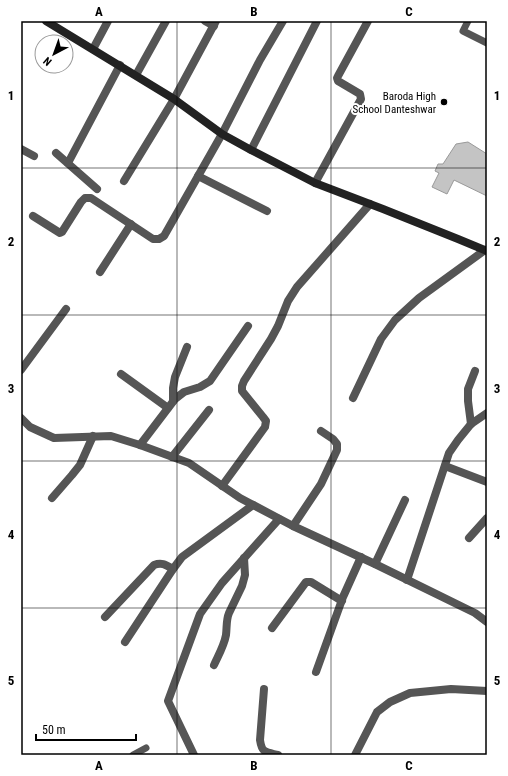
<svg xmlns="http://www.w3.org/2000/svg" width="508" height="776" font-family="'Roboto Condensed',sans-serif">
  <rect width="100%" height="100%" fill="#fff"/>
  <!-- building -->
  <path fill="#c4c4c4" stroke="#999" d="M 468,142 L 487,154 L 487,196 L 454,180 L 447,194 L 432,187 L 439,173 L 435,171 L 438,164 L 443,164 L 456,144 Z"/>
  <g fill="none" stroke-linecap="round" stroke-linejoin="round">
    <!-- lane -->
    <g stroke="#555" stroke-width="7">
      <path d="M 468,21 L 463,31 L 487,43"/>
      <path d="M 133,755 L 146,748"/>
    </g>
    <!-- street -->
    <g stroke="#555" stroke-width="8">
      <path d="M 205,21 L 214,26"/>
      <path d="M 93,49 L 108,21"/>
      <path d="M 136,75 L 166,21"/>
      <path d="M 21,149 L 34,156"/>
      <path d="M 251,150 L 317,21"/>
      <path d="M 56,153 L 97,189"/>
      <path d="M 68,163 L 120,65"/>
      <path d="M 198,176 L 267,211"/>
      <path d="M 124,181 L 174,99 L 216,21"/>
      <path d="M 315,183 L 361,99 L 360,94 L 338,81 L 337,78 L 338,76 L 368,21"/>
      <path d="M 33,216 L 60,233 L 62,232 L 81,202 L 85,198 L 91,198 L 153,239 L 159,239 L 164,236 L 222,134 L 260,60 L 283,21"/>
      <path d="M 100,272 L 131,224"/>
      <path d="M 21,370 L 66,309"/>
      <path d="M 121,374 L 168,408"/>
      <path d="M 353,398 L 381,339 L 395,320 L 419,298 L 485,250"/>
      <path d="M 173,401 L 173,388 L 175,377 L 187,347"/>
      <path d="M 21,418 L 30,427 L 54,438 L 111,436 L 140,445 L 189,463 L 240,498 L 293,526 L 375,564 L 475,613 L 487,622"/>
      <path d="M 471,424 L 468,401 L 468,389 L 475,371"/>
      <path d="M 140,445 L 175,399 L 184,392 L 200,387 L 210,381 L 248,326"/>
      <path d="M 172,457 L 209,410"/>
      <path d="M 445,466 L 487,482"/>
      <path d="M 222,486 L 265,427 L 266,421 L 263,417 L 242,391 L 242,386 L 244,381 L 271,339 L 278,326 L 288,301 L 297,287 L 370,204"/>
      <path d="M 52,498 L 72,475 L 80,465 L 93,436"/>
      <path d="M 293,526 L 321,484 L 337,450 L 337,444 L 333,439 L 321,431"/>
      <path d="M 469,538 L 487,518"/>
      <path d="M 375,564 L 405,500"/>
      <path d="M 407,580 L 449,453 L 458,440 L 471,424 L 487,413"/>
      <path d="M 105,617 L 154,565 C 162,562 166,565 173,569"/>
      <path d="M 272,628 L 306,582 L 311,582 L 342,601"/>
      <path d="M 125,642 L 173,569 L 182,557 L 253,505"/>
      <path d="M 214,665 C 218,656 224,646 226,635 C 227,627 226,620 229,613 L 242,586 L 245,575 L 244,558"/>
      <path d="M 316,672 L 343,597 L 361,557"/>
      <path d="M 264,689 L 260,740 C 262,753 265,752 278,755"/>
      <path d="M 194,755 L 168,701 L 200,614 L 222,583 L 279,519"/>
      <path d="M 355,755 L 377,712 L 390,702 L 410,693 L 451,689 L 487,691"/>
    </g>
    <!-- secondary -->
    <path stroke="#222" stroke-width="8" d="M 46,21 L 174,99 L 222,134 L 251,150 L 315,183 L 383,209 L 458,239 L 487,251"/>
  </g>
  <!-- grid -->
  <path fill="none" stroke="#000" stroke-width="1" stroke-opacity="0.55" d="M 177,21 L 177,755M 331,21 L 331,755M 21,168 L 487,168M 21,315 L 487,315M 21,461 L 487,461M 21,608 L 487,608"/>
  <!-- markers -->
  <circle fill="#000" stroke="#fff" stroke-width="1.5" cx="444" cy="102" r="4"/>
  <g text-anchor="middle" dominant-baseline="central" stroke-width="4" stroke-linejoin="round" paint-order="stroke">
    <!-- poi labels -->
    <g font-size="11" fill="#000" stroke="#fff" text-anchor="end">
      <text x="436" y="96">Baroda High<tspan x="436" dy="13">School Danteshwar</tspan></text>
    </g>
  </g>
  <!-- border -->
  <rect width="508" height="776" fill="none" stroke="#ffffff" stroke-width="44"/>
  <!-- north arrow -->
  <g transform="translate(54 54) rotate(221)"><circle r="19" fill="#ffffff" stroke="#999999"/>
  <path d="M0-3L7 15L0 10L-7 15Z" fill="#000000"/>
  <text y="-6" font-size="11" font-weight="bold" text-anchor="middle" fill="#000000">N</text>
  </g>
  <!-- scale -->
  <path d="M36 734v6h100v-6" fill="none" stroke="#000000" stroke-width="2"/>
  <text x="42" y="734" font-size="12" fill="#000000" stroke="#ffffff" stroke-width="3" paint-order="stroke">50 m</text>
  <rect x="22" y="22" width="464" height="732" fill="none" stroke="#000" stroke-width="1.5"/>
  <g font-size="13" text-anchor="middle" font-weight="bold" fill="#000">
    <text x="99" y="16">A</text>
    <text x="254" y="16">B</text>
    <text x="409" y="16">C</text>
    <text x="11" y="100">1</text>
    <text x="497" y="100">1</text>
    <text x="11" y="246">2</text>
    <text x="497" y="246">2</text>
    <text x="11" y="393">3</text>
    <text x="497" y="393">3</text>
    <text x="11" y="539">4</text>
    <text x="497" y="539">4</text>
    <text x="11" y="685">5</text>
    <text x="497" y="685">5</text>
    <text x="99" y="770">A</text>
    <text x="254" y="770">B</text>
    <text x="409" y="770">C</text>
  </g>
</svg>
